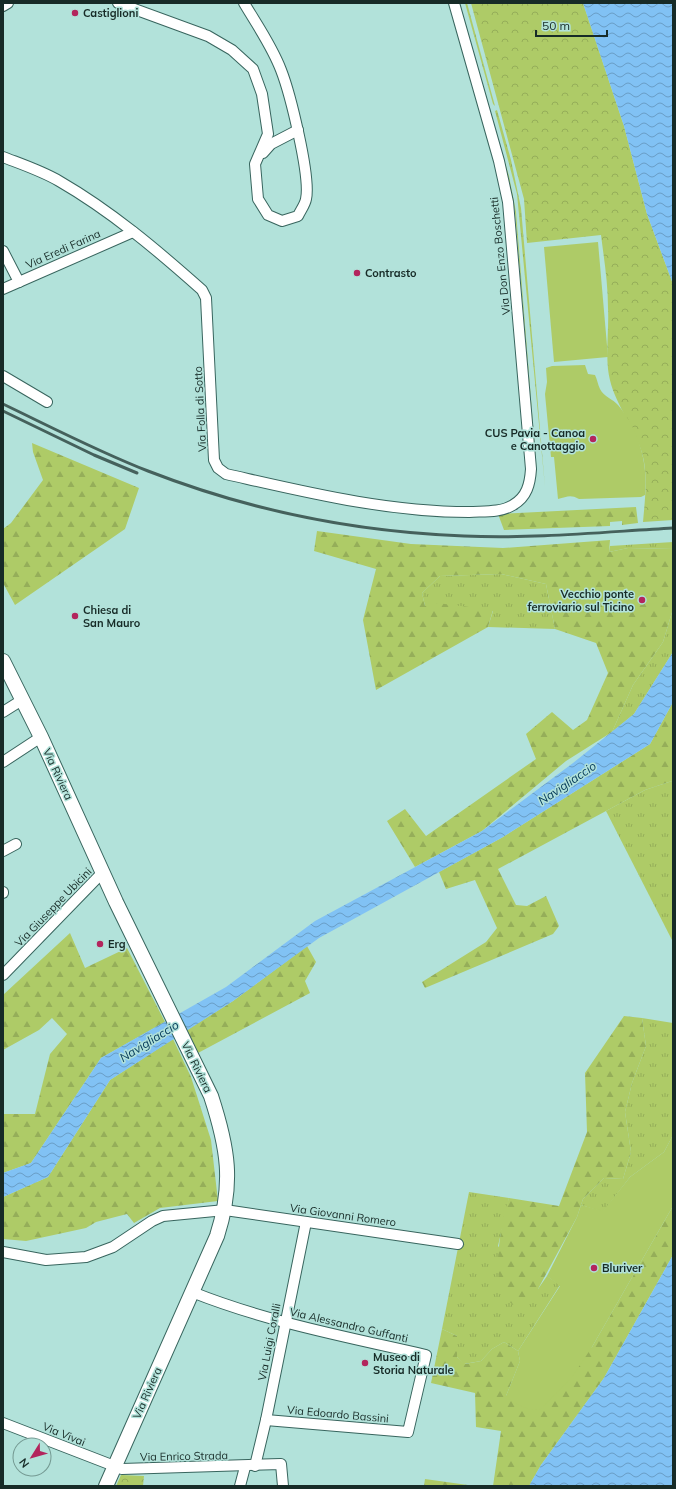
<svg xmlns="http://www.w3.org/2000/svg" width="676" height="1489" font-family="Mulish,sans-serif">
  <defs>
    <pattern id="grass-tufts" width="24" height="20" patternUnits="userSpaceOnUse"><rect width="24" height="20" fill="#aecb67"/><path d="M3 7l-1-3M5 7V3M7 7l1-3M15 17l-1-3M17 17v-4M19 17l1-3" fill="none" stroke="#95ae59"/></pattern>
    <pattern id="forest-firs" width="22" height="20" patternUnits="userSpaceOnUse"><rect width="22" height="20" fill="#aecb67"/><path d="M5 1l3.5 6h-7zM16 11l3.5 6h-7z" fill="#95ae59"/></pattern>
    <pattern id="park-crowns" width="20" height="18" patternUnits="userSpaceOnUse"><rect width="20" height="18" fill="#aecb67"/><path d="M2 6a3 3 0 1 1 6 0M12 15a3 3 0 1 1 6 0" fill="none" stroke="#95ae59"/></pattern>
    <pattern id="water-waves" width="16" height="10" patternUnits="userSpaceOnUse"><rect width="16" height="10" fill="#81c2f4"/><path d="M0 5q4-4 8 0t8 0" fill="none" stroke="#699ec6"/></pattern>
  </defs>
  <rect width="100%" height="100%" fill="#b2e2da"/>
  <!-- grass -->
  <g fill="url(#grass-tufts)">
    <path d="M 465,3 L 467,3 L 495,106 L 493,104 Z"/>
    <path d="M 497,110 L 511,160 L 521,208 L 545,487 L 517,194 L 495,111 Z"/>
    <path d="M 490,113 L 509,176 L 516,212 L 538,487 L 515,212 L 508,177 Z"/>
    <path d="M 673,542 L 673,549 L 628,548 L 609,552 L 610,546 Z"/>
    <path d="M 501,574 L 546,584 L 555,629 L 488,627 L 493,611 L 425,606 L 422,593 L 440,576 Z"/>
    <path d="M 673,609 L 673,652 L 634,714 L 612,732 L 633,685 L 663,642 Z"/>
    <path d="M 672,781 L 673,796 L 673,942 L 606,811 L 645,790 Z"/>
    <path d="M 642,1018 L 673,1023 L 673,1135 L 664,1152 L 630,1177 L 603,1212 L 581,1205 L 583,1199 L 604,1178 L 623,1179 L 631,1152 L 625,1112 L 632,1083 L 646,1046 Z"/>
    <path d="M 469,1192 L 509,1198 L 498,1246 L 538,1289 L 547,1276 L 560,1285 L 518,1351 L 504,1342 L 492,1349 L 481,1361 L 464,1364 L 457,1357 L 457,1336 L 442,1329 Z"/>
  </g>
  <!-- forest -->
  <g fill="url(#forest-firs)">
    <path d="M 32,443 L 139,488 L 125,529 L 15,605 L 3,583 L 3,529 L 11,523 L 43,480 L 33,452 Z"/>
    <path d="M 636,507 L 638,523 L 622,525 L 622,521 L 610,522 L 610,526 L 504,530 L 498,514 Z"/>
    <path d="M 317,531 L 411,544 L 503,548 L 610,540 L 609,552 L 628,548 L 673,549 L 673,609 L 663,642 L 633,685 L 612,732 L 566,761 L 482,831 L 415,867 L 387,821 L 405,809 L 426,836 L 536,759 L 526,734 L 552,712 L 573,730 L 587,720 L 608,673 L 596,643 L 555,629 L 546,584 L 501,574 L 440,576 L 422,593 L 425,606 L 437,603 L 493,610 L 488,627 L 376,690 L 363,620 L 376,569 L 314,551 Z"/>
    <path d="M 673,702 L 673,796 L 672,781 L 645,790 L 498,869 L 516,905 L 527,906 L 546,896 L 559,926 L 553,934 L 425,988 L 422,982 L 486,942 L 497,928 L 475,880 L 446,889 L 439,872 L 503,837 L 650,744 Z"/>
    <path d="M 70,933 L 85,968 L 127,948 L 165,1022 L 101,1058 L 31,1163 L 3,1173 L 3,1114 L 35,1114 L 50,1054 L 67,1034 L 52,1018 L 39,1030 L 3,1050 L 3,995 Z"/>
    <path d="M 307,946 L 316,962 L 305,981 L 310,993 L 198,1053 L 187,1030 L 233,1001 Z"/>
    <path d="M 624,1016 L 642,1018 L 646,1046 L 632,1083 L 625,1112 L 631,1152 L 623,1179 L 604,1178 L 583,1199 L 577,1217 L 538,1289 L 522,1302 L 513,1305 C 510,1302 506,1299 504,1296 C 492,1276 501,1219 509,1198 L 559,1206 L 587,1132 L 585,1073 Z"/>
    <path d="M 173,1039 L 191,1077 L 211,1140 L 218,1201 L 160,1208 L 134,1223 L 127,1214 L 96,1222 L 86,1228 L 26,1241 L 3,1239 L 3,1197 L 48,1177 L 110,1080 Z"/>
    <path d="M 673,1206 L 673,1255 L 604,1378 L 541,1465 L 529,1486 L 493,1486 L 501,1431 L 476,1427 L 475,1393 L 431,1383 L 442,1329 L 457,1336 L 457,1357 L 465,1364 L 481,1361 L 492,1349 L 504,1342 L 518,1351 L 520,1361 L 506,1396 L 592,1347 Z"/>
    <path d="M 425,1479 L 475,1486 L 424,1486 Z"/>
  </g>
  <!-- park -->
  <g fill="url(#park-crowns)">
    <path d="M 471,3 L 583,3 L 624,126 L 647,214 L 673,284 L 673,520 L 643,522 C 645,498 649,470 640,447 C 630,420 611,398 608,369 C 606,349 609,328 608,308 C 608,283 604,259 601,235 L 527,243 L 524,199 Z"/>
    <path d="M 121,1475 L 144,1476 L 143,1486 L 116,1486 Z"/>
  </g>
  <!-- pitch -->
  <g fill="#aecb67">
    <path d="M 598,242 L 608,357 L 554,362 L 544,247 Z"/>
    <path d="M 585,365 L 588,374 L 595,375 C 597,379 598,385 600,389 C 604,397 613,399 618,405 C 639,430 648,463 645,495 L 641,497 L 579,499 C 570,494 567,497 558,499 L 554,457 L 551,457 L 545,394 L 547,382 L 546,368 L 552,366 Z"/>
    <path d="M 673,1135 L 673,1206 L 592,1347 L 572,1377 L 541,1409 L 531,1410 L 514,1403 L 506,1396 L 520,1361 L 518,1351 L 560,1286 L 547,1276 L 577,1217 L 581,1205 L 603,1211 L 630,1177 L 664,1152 Z"/>
  </g>
  <!-- water -->
  <g fill="url(#water-waves)">
    <path d="M 583,3 L 673,3 L 673,284 L 647,214 L 624,126 Z"/>
    <path d="M 673,652 L 673,702 L 650,744 L 503,837 L 319,938 L 233,1001 L 110,1080 L 48,1177 L 3,1197 L 3,1173 L 31,1163 L 101,1058 L 226,987 L 315,921 L 482,831 L 573,763 L 634,714 Z"/>
    <path d="M 673,1255 L 673,1486 L 529,1486 L 541,1465 L 604,1378 Z"/>
  </g>
  <g fill="none" stroke-linecap="round" stroke-linejoin="round">
    <defs>
      <g id="street">
        <path d="M 118,3 L 208,36 L 232,50 L 253,69 L 262,94 L 268,134 L 255,164 L 258,199 L 268,215 L 282,221 L 298,216 C 300,211 305,205 306,199 C 311,177 290,93 281,70 C 272,46 257,25 244,3"/>
        <path d="M 3,6 L 8,3"/>
        <path d="M 263,153 L 271,144 L 298,130"/>
        <path d="M 3,157 C 21,164 42,171 59,181 C 111,211 157,250 202,290 L 206,298 L 214,460 L 218,468 L 226,474 C 306,492 386,512 469,512 C 483,511 500,513 513,505 C 527,497 530,484 531,469 L 508,202 L 499,161 L 454,3"/>
        <path d="M 3,251 L 19,282"/>
        <path d="M 3,289 L 133,232"/>
        <path d="M 3,376 L 47,402"/>
        <path d="M 3,712 L 22,700"/>
        <path d="M 3,762 L 41,737"/>
        <path d="M 3,851 L 16,844"/>
        <path d="M 3,892 L 3,893"/>
        <path d="M 3,975 L 103,872"/>
        <path d="M 3,1252 L 46,1260 L 86,1257 L 113,1247 L 152,1221 L 163,1216 L 225,1210 L 458,1244"/>
        <path d="M 192,1292 C 267,1322 347,1337 426,1355 L 408,1432 L 266,1420"/>
        <path d="M 3,1423 L 122,1469 L 281,1464 L 283,1486"/>
        <path d="M 255,1466 L 266,1420 L 306,1222"/>
        <path d="M 240,1486 L 245,1467"/>
      </g>
      <path id="secondary" d="M 3,661 L 41,737 L 116,902 L 211,1096 C 228,1148 234,1183 217,1236 L 106,1486"/>
    </defs>
    <!-- street casing -->
    <use href="#street" stroke="#38655e" stroke-width="12"/>
    <!-- secondary casing -->
    <use href="#secondary" stroke="#38655e" stroke-width="16"/>
    <!-- street -->
    <use href="#street" stroke="#fff" stroke-width="10"/>
    <!-- secondary -->
    <use href="#secondary" stroke="#fff" stroke-width="14"/>
    <!-- rail -->
    <g stroke="#45615c" stroke-width="3">
      <path d="M 3,404 C 51,427 99,452 148,471 C 248,510 357,532 464,536 C 534,539 603,532 673,528"/>
      <path d="M 3,411 L 94,455 L 137,473"/>
    </g>
  </g>
  <!-- markers -->
  <g fill="#b3255d" stroke="#b2e2da" stroke-width="1.5">
    <circle cx="75" cy="13" r="4"/>
    <circle cx="357" cy="273" r="4"/>
    <circle cx="593" cy="439" r="4"/>
    <circle cx="642" cy="600" r="4"/>
    <circle cx="75" cy="616" r="4"/>
    <circle cx="100" cy="944" r="4"/>
    <circle cx="594" cy="1268" r="4"/>
    <circle cx="365" cy="1363" r="4"/>
  </g>
  <g text-anchor="middle" dominant-baseline="central" stroke-width="3" stroke-linejoin="round" paint-order="stroke">
    <!-- poi labels -->
    <g font-size="11" font-weight="bold" fill="#172b27" stroke="#b2e2da" text-anchor="start">
      <text x="83" y="13">Castiglioni</text>
      <text x="365" y="273">Contrasto</text>
      <text x="585" y="433" text-anchor="end">CUS Pavia - Canoa<tspan x="585" dy="13">e Canottaggio</tspan></text>
      <text x="634" y="594" text-anchor="end">Vecchio ponte<tspan x="634" dy="13">ferroviario sul Ticino</tspan></text>
      <text x="83" y="610">Chiesa di<tspan x="83" dy="13">San Mauro</tspan></text>
      <text x="108" y="944">Erg</text>
      <text x="602" y="1268">Bluriver</text>
      <text x="373" y="1357">Museo di<tspan x="373" dy="13">Storia Naturale</tspan></text>
    </g>
    <!-- street labels -->
    <g font-size="11" fill="#172b27" stroke="#b2e2da">
      <text transform="translate(63 249) rotate(-24)">Via Eredi Farina</text>
      <text transform="translate(500 256) rotate(-96)">Via Don Enzo Boschetti</text>
      <text transform="translate(200 409) rotate(-93)">Via Folla di Sotto</text>
      <text transform="translate(58 774) rotate(65)">Via Riviera</text>
      <text transform="translate(53 907) rotate(-46)">Via Giuseppe Ubicini</text>
      <text transform="translate(197 1067) rotate(64)">Via Riviera</text>
      <text transform="translate(343 1215) rotate(8)">Via Giovanni Romero</text>
      <text transform="translate(349 1325) rotate(13)">Via Alessandro Guffanti</text>
      <text transform="translate(269 1342) rotate(-79)">Via Luigi Coralli</text>
      <text transform="translate(147 1393) rotate(-66)">Via Riviera</text>
      <text transform="translate(338 1414) rotate(5)">Via Edoardo Bassini</text>
      <text transform="translate(64 1434) rotate(22)">Via Vivai</text>
      <text transform="translate(184 1456) rotate(-1)">Via Enrico Strada</text>
    </g>
    <!-- water labels -->
    <g font-size="12" font-style="italic" fill="#03395a" stroke="#b2e2da">
      <text transform="translate(567 783) rotate(-34)">Navigliaccio</text>
      <text transform="translate(149 1041) rotate(-32)">Navigliaccio</text>
    </g>
  </g>
  <!-- border -->
  <rect width="676" height="1489" fill="none" stroke="#172b27" stroke-width="8"/>
  <!-- north arrow -->
  <g transform="translate(32 1457) rotate(233)"><circle r="19" fill="#b2e2da" stroke="#749992"/>
  <path d="M0-3L7 15L0 10L-7 15Z" fill="#b3255d"/>
  <text y="-6" font-size="11" font-weight="bold" text-anchor="middle" fill="#172b27">N</text>
  </g>
  <!-- scale -->
  <path d="M536 30v6h71v-6" fill="none" stroke="#172b27" stroke-width="2"/>
  <text x="542" y="30" font-size="12" fill="#172b27" stroke="#b2e2da" stroke-width="3" paint-order="stroke">50 m</text>
</svg>
